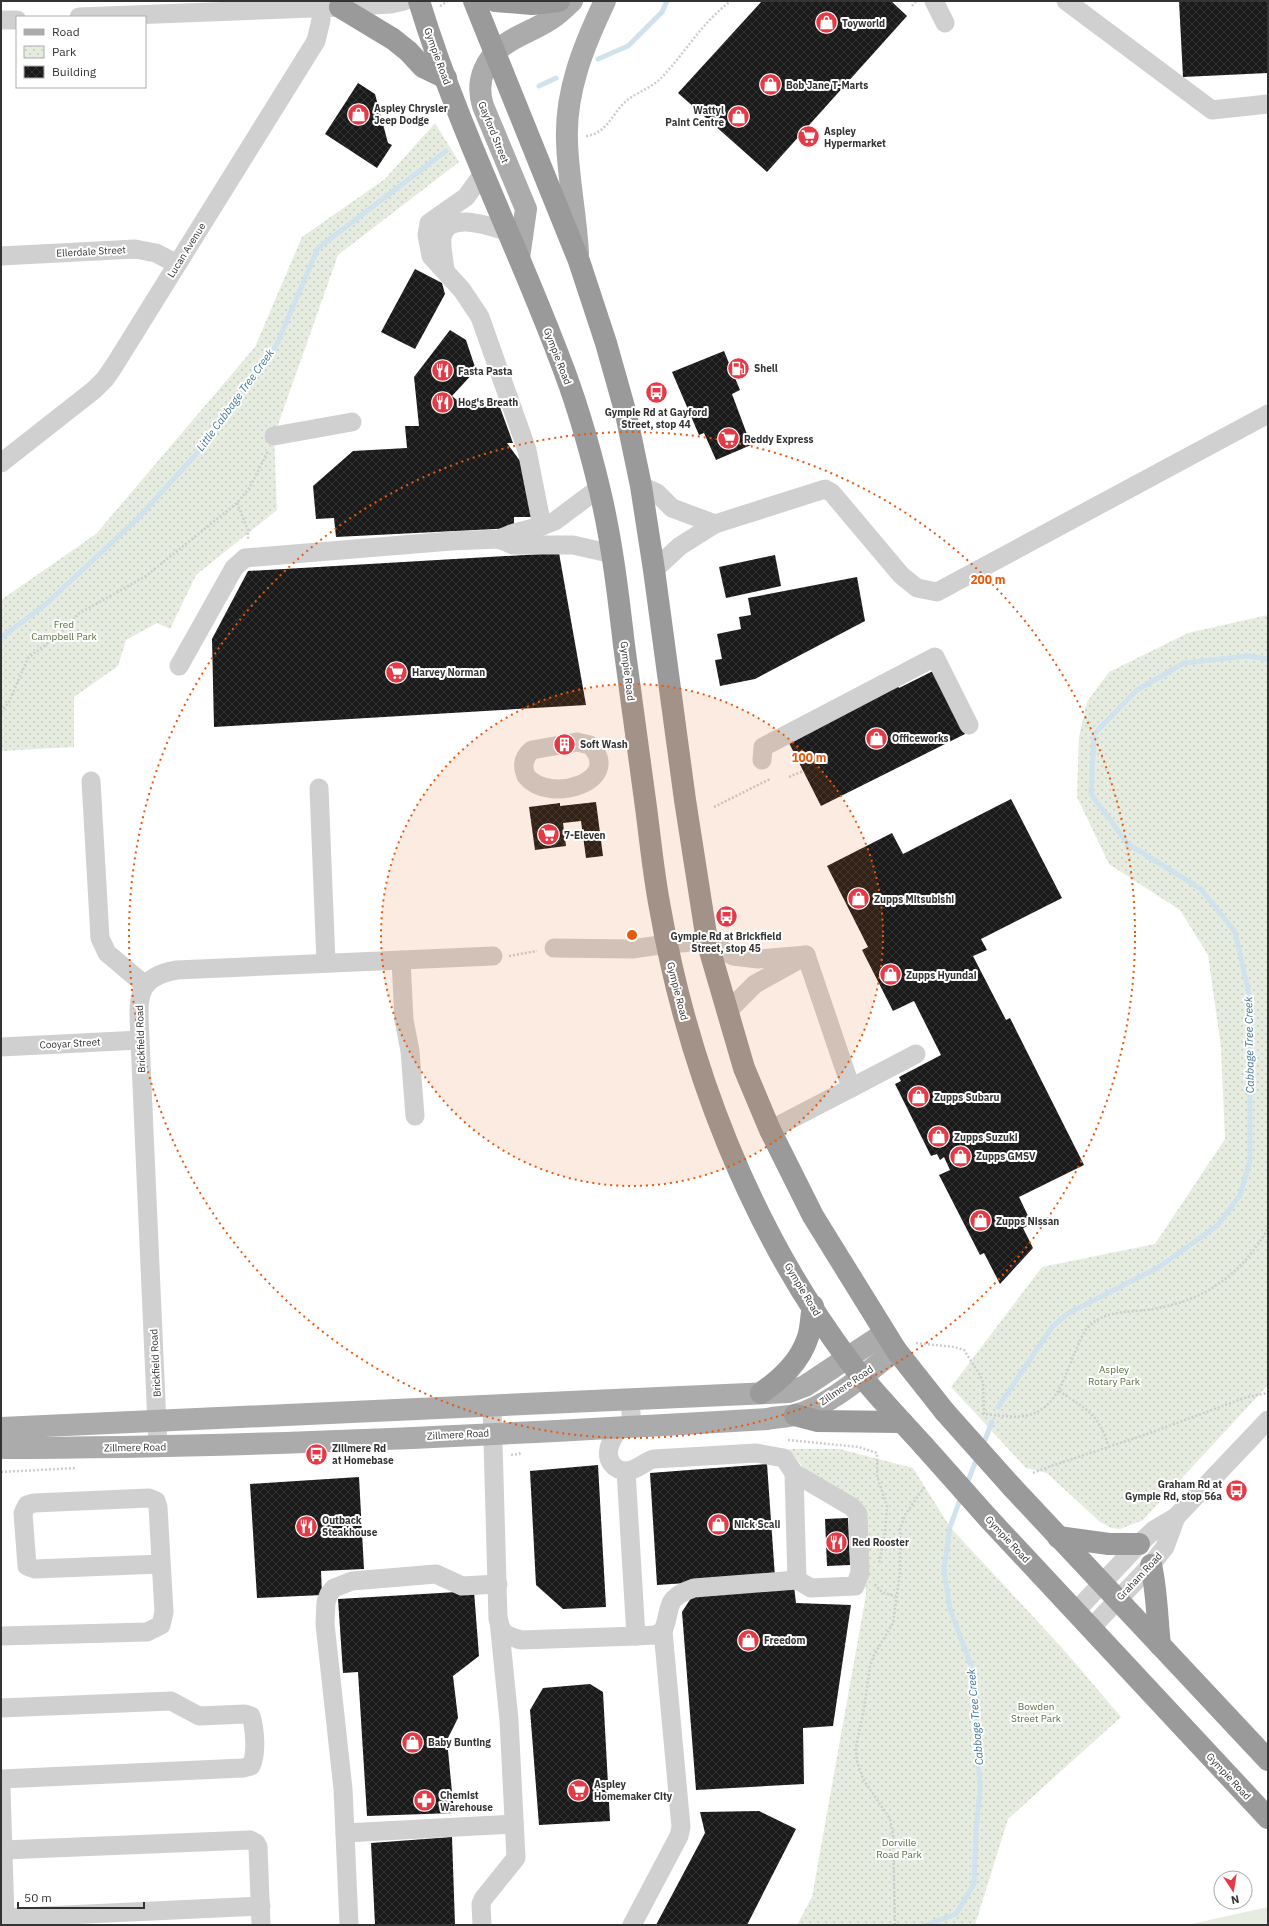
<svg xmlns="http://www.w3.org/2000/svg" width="1269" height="1926" font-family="'IBM Plex Sans',sans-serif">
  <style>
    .grass { fill: #e6ecdf }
    .park { fill: url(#park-dots) }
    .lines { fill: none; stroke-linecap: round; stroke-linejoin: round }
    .stream { stroke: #cfe2ee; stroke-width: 5 }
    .building { fill: url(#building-cross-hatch) }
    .path { stroke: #cdcdcd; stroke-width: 2.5; stroke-dasharray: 2 2; stroke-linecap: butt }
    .minor { stroke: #d0d0d0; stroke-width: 19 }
    .major { stroke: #ababab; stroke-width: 22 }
    .highway { stroke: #9a9a9a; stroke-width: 22 }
    .highway-bridge { stroke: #9a9a9a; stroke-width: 22 }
    .ring { fill: none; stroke: #e8590c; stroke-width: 2; stroke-dasharray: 2 4 }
    .labels { text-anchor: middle; stroke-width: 4; stroke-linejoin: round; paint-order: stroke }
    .poi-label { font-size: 10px; font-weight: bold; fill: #333; stroke: #fff; text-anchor: start }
    .street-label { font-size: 10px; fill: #333; stroke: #fff }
    .park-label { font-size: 10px; fill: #56703f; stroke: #fff }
    .water-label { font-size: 11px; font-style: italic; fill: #3f7597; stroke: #fff }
    .centre { fill: #e8590c; stroke: #fff; stroke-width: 2 }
    .ring-label { font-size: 12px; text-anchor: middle; font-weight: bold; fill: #e8590c; stroke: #fff; stroke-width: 4; stroke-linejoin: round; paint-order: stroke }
  </style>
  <defs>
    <pattern id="park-dots" width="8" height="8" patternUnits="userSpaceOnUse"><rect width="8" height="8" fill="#e6ecdf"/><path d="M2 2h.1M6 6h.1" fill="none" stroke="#c6cbc0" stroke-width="1.8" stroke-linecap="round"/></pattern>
    <pattern id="building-cross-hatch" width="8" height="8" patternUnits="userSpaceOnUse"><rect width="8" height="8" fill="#1a1a1a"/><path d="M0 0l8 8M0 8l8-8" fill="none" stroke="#333"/></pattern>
  </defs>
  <rect width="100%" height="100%" fill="#fff"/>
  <polygon class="grass" points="1268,1907 1268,1925 1187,1925"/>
  <g class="park">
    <polygon points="435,123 459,162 338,255 274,436 277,510 196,575 170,629 157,623 126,640 118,666 74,697 74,747 1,751 1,600 96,534 255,347 302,237 385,179"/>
    <polygon points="1268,615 1268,1385 1143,1520 1120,1529 1112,1528 1100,1522 1047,1473 1026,1468 951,1387 1042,1267 1155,1244 1225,1139 1221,1047 1208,955 1180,910 1109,864 1077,797 1079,737 1087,702 1109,672 1188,633"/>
    <polygon points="788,1449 839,1449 913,1468 950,1527 1063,1649 1121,1717 1008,1819 975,1925 797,1925 812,1897 866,1595 862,1510 810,1475"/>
  </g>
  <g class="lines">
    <g class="stream">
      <polyline points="598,59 628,46 662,12 667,1"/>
      <polyline points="539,86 556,78"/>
      <polyline points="1,638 46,604 137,519 210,439 277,344 318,248 446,151"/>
      <polyline points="998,1407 1052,1327 1067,1314 1159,1267 1218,1225 1240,1195 1250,1161 1250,998 1235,932 1201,889 1128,844 1091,794 1094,734 1137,690 1184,663 1248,656 1268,659"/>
      <polyline points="983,1445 992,1422"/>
      <polyline points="966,1486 977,1458"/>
      <polyline points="925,1925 956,1914 974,1884 976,1832 980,1789 972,1668 950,1609 944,1570 950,1527 961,1497"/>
    </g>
  </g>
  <g class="building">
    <polygon points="762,1 891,1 907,16 767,172 678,93"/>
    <polygon points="1179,1 1268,1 1268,73 1183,77"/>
    <polygon points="358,83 375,94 388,143 392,145 377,168 325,134"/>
    <polygon points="415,269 442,283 445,294 415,349 381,332"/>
    <polygon points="450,330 466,340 476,370 452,396 462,404 498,402 513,443 507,443 520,461 532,517 514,517 514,528 336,537 334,518 316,519 313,486 353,451 407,448 405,426 419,426 414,377"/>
    <polygon points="724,351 740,390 732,394 751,445 716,460 704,433 699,435 672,372"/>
    <polygon points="559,553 586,705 214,727 212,639 248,571"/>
    <polygon points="775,555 781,586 726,598 719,567"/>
    <polygon points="857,577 865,621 755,679 720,686 715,660 722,659 717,634 741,629 739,617 751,615 748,598"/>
    <polygon points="933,671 965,734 821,806 788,741 897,685 899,688"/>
    <polygon points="1011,799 1062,898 981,939 987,950 973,956 1006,1020 1010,1018 1084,1165 1019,1197 1032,1224 1023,1228 1033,1248 1000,1284 984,1253 980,1255 939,1175 950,1170 944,1157 940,1160 937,1154 931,1156 895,1084 901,1081 899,1077 941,1055 914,1001 893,1011 862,950 868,947 827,866 892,833 903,854"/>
    <polygon points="596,802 603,856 586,858 581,821 563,823 566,846 535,850 529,807 560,803 560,806"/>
    <polygon points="767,1464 775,1577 657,1585 650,1473"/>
    <polygon points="598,1465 606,1607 563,1609 536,1585 530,1471"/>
    <polygon points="359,1477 364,1569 321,1571 322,1595 257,1598 250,1484"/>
    <polygon points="848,1518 850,1565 827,1566 825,1519"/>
    <polygon points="794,1586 796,1603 851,1605 833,1726 803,1728 804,1784 696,1790 682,1612 693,1595"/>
    <polygon points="474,1591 479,1656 453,1676 458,1718 447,1740 454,1813 367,1816 358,1672 343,1673 338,1599"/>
    <polygon points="590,1684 603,1692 610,1821 539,1825 530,1710 543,1688"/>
    <polygon points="759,1811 796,1829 747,1925 656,1925 705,1833 700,1812"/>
    <polygon points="452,1837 455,1925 375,1925 371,1843"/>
  </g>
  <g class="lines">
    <g class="path">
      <polyline points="440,6 448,1"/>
      <polyline points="912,6 916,1"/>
      <path d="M586,136C605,134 611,117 622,105C633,93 651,89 662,77C686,52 702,22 731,1"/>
      <polyline points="237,503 248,530 248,540"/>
      <polyline points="1,712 9,702 28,658 67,628 78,614 146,576 237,503 250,487 268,451"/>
      <polyline points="789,777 803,771"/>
      <polyline points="714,807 770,779"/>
      <polyline points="509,956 537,951"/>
      <path d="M916,1343L954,1347L964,1350L980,1375L983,1383L984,1414C999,1415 1015,1419 1029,1415C1056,1408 1065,1377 1074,1354C1078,1347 1082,1333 1088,1327C1107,1309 1129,1313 1153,1309C1206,1300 1240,1275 1268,1229"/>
      <path d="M1059,1391C1087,1410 1098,1413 1109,1447"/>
      <polyline points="788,1440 859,1447 877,1453 877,1476 887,1506 885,1532 879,1564"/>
      <polyline points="511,1455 519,1454 521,1452"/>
      <polyline points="1,1472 76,1468"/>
      <polyline points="1033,1473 1048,1467 1147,1434 1247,1397 1268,1393"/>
      <path d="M875,1584C880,1593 887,1594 896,1596"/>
      <polyline points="895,1925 893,1835 890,1819 863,1779 857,1761 856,1747 864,1709 870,1666 874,1655 893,1623 900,1572 900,1529 905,1515 925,1486"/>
    </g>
    <g class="minor">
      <polyline points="934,1 945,23"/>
      <polyline points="1066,1 1212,110 1268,104"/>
      <polyline points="79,17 340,7 391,4 404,1"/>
      <polyline points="1,20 17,20"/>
      <polyline points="484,172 466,197 429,223 427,235 431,256 462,290 480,317 527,450 542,526"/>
      <polyline points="1,256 135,249 156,253 177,264"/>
      <path d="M445,270C444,260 441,248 442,238C447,209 492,227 509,232"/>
      <polyline points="274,436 352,422"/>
      <polyline points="1,463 94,390 105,379 114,366 316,41 321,20 321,1"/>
      <polyline points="641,486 657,493 672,508 715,524"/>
      <polyline points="499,539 513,545 573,545 613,554"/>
      <polyline points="654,570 680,546 715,524 825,489 832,493 901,575 917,588 937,592 1268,414"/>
      <polyline points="179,666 234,568 245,558 451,541 499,539 514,533 542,526 555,521 599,488"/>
      <path d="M577,742L590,745C625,781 549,805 526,776C522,766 523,757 532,750Z"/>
      <polyline points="762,760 763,747 935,657 969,725"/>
      <polyline points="91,781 100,938 107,953 145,985"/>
      <polyline points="319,788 326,963"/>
      <polyline points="554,948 632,949 667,944 707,941 733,956 758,959 806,955"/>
      <polyline points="401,960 404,1020 410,1051 415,1116"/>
      <polyline points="727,1012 755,984 802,958"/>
      <polyline points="1,1047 140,1040"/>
      <polyline points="851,1088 916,1054"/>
      <polyline points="770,1130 851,1088 806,955"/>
      <polyline points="630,1400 632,1426"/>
      <path d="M492,1406L498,1619C502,1635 506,1635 521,1640L636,1636L626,1471"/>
      <path d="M619,1427C613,1438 603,1452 612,1464C615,1468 621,1471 626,1471C636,1471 645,1461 654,1459L756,1453L784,1458L794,1473L797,1580L694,1588C662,1599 673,1607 663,1631L655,1635L636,1636"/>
      <path d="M158,1447L140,1040C139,1004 132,977 177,970L493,956"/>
      <polyline points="794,1473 852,1507 858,1514 860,1573 855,1586 811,1588 797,1580"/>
      <polyline points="1076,1611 1139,1544 1154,1530 1176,1517 1268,1420"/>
      <polyline points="1091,1628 1151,1565 1165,1547 1176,1517"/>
      <polyline points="1,1636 147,1632 161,1625 164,1612 158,1507 156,1501 149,1498 34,1503 27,1505 23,1513 27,1566 35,1569 161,1564"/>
      <path d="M1,1708L171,1701L199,1716L245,1714L251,1716C255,1729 257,1754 251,1766L243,1768L1,1779"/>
      <polyline points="1,1788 5,1918"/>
      <polyline points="345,1833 343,1789 325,1624 326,1602 329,1594 334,1588 352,1581 436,1574 462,1586 498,1584"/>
      <polyline points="3,1850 250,1840 256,1843 258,1847 261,1925"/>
      <polyline points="1,1918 261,1906"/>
      <polyline points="349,1925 345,1833 514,1824"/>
      <polyline points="482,1925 481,1904 483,1899 516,1858 509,1720 499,1621"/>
      <polyline points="632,1925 679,1836 681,1827 663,1631"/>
    </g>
    <g class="major">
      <path d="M578,253C576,215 568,178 567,141C565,91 584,45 605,1"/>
      <path d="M519,258L526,209L483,106C479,93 479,82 484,70C497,39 526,36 551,19C559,14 566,7 572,1"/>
      <polyline points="1,1428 789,1392 805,1386 885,1333"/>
      <path d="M1,1448C256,1448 512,1434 767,1419C776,1417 786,1417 795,1415C830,1406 867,1372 896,1350"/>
    </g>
    <g class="highway">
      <path d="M419,1C456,123 514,238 559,357C576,400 589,445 600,491C612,542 618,593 624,645C631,697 638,748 645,800C650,836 653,872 660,908C688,1068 750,1227 847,1358C870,1389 898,1417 924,1446"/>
      <polyline points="474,1 579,261 606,343 626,414 641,486 654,570 685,800 707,941 744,1068 770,1130 813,1216 896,1350 945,1412"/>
      <polyline points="495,1 532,4 559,1"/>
      <polyline points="340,7 393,39 408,51 423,67 446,78"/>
      <path d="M761,1393C781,1379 800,1362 808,1337C811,1328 811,1316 813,1306"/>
      <polyline points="795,1415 818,1421 902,1422"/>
      <polyline points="1012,1487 1268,1760"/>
      <polyline points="989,1519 1268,1818"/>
      <polyline points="1058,1537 1109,1544 1139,1544"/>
      <path d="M1151,1565C1157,1591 1157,1619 1160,1645"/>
    </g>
    <g class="highway-bridge">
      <polyline points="945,1412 1012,1487"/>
      <polyline points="924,1446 989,1519"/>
    </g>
  </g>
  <circle cx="632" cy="935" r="251" fill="#e8590c" fill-opacity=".12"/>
  <g class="ring">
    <circle cx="632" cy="935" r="251"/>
    <circle cx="632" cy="935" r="503"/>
  </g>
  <defs>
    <symbol id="shop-disc" viewBox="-11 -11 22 22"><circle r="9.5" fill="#e63946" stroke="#fff"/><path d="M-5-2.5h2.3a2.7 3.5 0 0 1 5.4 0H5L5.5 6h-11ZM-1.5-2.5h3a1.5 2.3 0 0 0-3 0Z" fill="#fff"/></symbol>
    <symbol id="supermarket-disc" viewBox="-11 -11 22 22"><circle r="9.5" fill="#e63946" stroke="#fff"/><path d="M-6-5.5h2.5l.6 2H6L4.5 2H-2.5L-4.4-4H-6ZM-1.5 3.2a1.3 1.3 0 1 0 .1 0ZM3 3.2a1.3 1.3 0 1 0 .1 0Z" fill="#fff"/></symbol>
    <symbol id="fuel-disc" viewBox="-11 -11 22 22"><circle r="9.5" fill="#e63946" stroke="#fff"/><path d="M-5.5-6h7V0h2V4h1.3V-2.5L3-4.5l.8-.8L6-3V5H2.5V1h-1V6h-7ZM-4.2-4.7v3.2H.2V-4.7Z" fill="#fff"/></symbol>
    <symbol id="restaurant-disc" viewBox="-11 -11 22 22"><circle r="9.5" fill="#e63946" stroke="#fff"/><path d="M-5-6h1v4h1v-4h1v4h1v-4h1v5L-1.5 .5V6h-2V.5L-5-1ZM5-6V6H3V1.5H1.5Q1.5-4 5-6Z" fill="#fff"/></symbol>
    <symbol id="bus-disc" viewBox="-11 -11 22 22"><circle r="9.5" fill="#e63946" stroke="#fff"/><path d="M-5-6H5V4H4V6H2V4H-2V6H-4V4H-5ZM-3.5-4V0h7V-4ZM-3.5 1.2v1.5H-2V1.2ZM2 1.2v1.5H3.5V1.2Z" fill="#fff"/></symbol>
    <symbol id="building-disc" viewBox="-11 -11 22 22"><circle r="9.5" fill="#e63946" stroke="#fff"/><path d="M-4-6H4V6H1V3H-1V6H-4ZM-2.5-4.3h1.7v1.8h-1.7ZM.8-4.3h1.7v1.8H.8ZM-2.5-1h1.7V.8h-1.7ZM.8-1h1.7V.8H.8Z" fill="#fff"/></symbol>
    <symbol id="pharmacy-disc" viewBox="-11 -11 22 22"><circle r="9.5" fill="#e63946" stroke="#fff"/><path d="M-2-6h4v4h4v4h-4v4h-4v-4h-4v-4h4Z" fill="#fff"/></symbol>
  </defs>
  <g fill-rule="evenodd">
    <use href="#shop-disc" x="814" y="10" width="25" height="25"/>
    <use href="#shop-disc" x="758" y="72" width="25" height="25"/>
    <use href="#shop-disc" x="346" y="102" width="25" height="25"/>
    <use href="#shop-disc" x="726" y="104" width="25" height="25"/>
    <use href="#supermarket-disc" x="796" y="124" width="25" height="25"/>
    <use href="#fuel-disc" x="726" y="356" width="25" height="25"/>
    <use href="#restaurant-disc" x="430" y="358" width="25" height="25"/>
    <use href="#bus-disc" x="644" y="380" width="25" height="25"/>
    <use href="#restaurant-disc" x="430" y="390" width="25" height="25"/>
    <use href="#supermarket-disc" x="716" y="426" width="25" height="25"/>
    <use href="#supermarket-disc" x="384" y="660" width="25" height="25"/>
    <use href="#shop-disc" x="864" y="726" width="25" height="25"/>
    <use href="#building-disc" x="552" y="732" width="25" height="25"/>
    <use href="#supermarket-disc" x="536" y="822" width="25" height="25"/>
    <use href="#shop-disc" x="846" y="886" width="25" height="25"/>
    <use href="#bus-disc" x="714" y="904" width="25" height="25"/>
    <use href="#shop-disc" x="878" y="962" width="25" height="25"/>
    <use href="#shop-disc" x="906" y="1084" width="25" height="25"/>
    <use href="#shop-disc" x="926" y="1124" width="25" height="25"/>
    <use href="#shop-disc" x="948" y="1144" width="25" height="25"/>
    <use href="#shop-disc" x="968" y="1208" width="25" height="25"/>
    <use href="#bus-disc" x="304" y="1442" width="25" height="25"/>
    <use href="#bus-disc" x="1224" y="1478" width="25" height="25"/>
    <use href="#shop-disc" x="706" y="1512" width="25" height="25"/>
    <use href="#restaurant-disc" x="294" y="1514" width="25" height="25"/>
    <use href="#restaurant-disc" x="824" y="1530" width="25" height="25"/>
    <use href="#shop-disc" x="736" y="1628" width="25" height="25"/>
    <use href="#shop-disc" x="400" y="1730" width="25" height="25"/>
    <use href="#supermarket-disc" x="566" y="1778" width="25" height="25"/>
    <use href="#pharmacy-disc" x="412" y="1788" width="25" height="25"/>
  </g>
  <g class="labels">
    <g class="poi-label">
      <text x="842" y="27">Toyworld</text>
      <text x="786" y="89">Bob Jane T-Marts</text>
      <text x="374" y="112">Aspley Chrysler<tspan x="374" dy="12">Jeep Dodge</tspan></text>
      <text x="724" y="114" text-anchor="end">Wattyl<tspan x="724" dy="12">Paint Centre</tspan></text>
      <text x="824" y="135">Aspley<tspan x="824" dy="12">Hypermarket</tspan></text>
      <text x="754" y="372">Shell</text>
      <text x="458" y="375">Fasta Pasta</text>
      <text x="458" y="406">Hog's Breath</text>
      <text x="656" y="416" text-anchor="middle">Gympie Rd at Gayford<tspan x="656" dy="12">Street, stop 44</tspan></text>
      <text x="744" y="443">Reddy Express</text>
      <text x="412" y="676">Harvey Norman</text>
      <text x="892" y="742">Officeworks</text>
      <text x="580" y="748">Soft Wash</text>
      <text x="564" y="839">7-Eleven</text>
      <text x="874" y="903">Zupps Mitsubishi</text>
      <text x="726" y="940" text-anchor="middle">Gympie Rd at Brickfield<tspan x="726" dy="12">Street, stop 45</tspan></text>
      <text x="906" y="979">Zupps Hyundai</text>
      <text x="934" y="1101">Zupps Subaru</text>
      <text x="954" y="1141">Zupps Suzuki</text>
      <text x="976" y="1160">Zupps GMSV</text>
      <text x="996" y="1225">Zupps Nissan</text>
      <text x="332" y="1452">Zillmere Rd<tspan x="332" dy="12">at Homebase</tspan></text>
      <text x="1222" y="1488" text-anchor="end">Graham Rd at<tspan x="1222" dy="12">Gympie Rd, stop 56a</tspan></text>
      <text x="322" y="1524">Outback<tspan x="322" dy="12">Steakhouse</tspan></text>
      <text x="734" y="1528">Nick Scali</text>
      <text x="852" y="1546">Red Rooster</text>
      <text x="764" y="1644">Freedom</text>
      <text x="428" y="1746">Baby Bunting</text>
      <text x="594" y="1788">Aspley<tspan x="594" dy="12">Homemaker City</tspan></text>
      <text x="440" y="1799">Chemist<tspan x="440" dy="12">Warehouse</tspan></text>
    </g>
    <g class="street-label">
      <text transform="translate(438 56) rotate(70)" y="4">Gympie Road</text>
      <text transform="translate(494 132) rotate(68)" y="4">Gayford Street</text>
      <text transform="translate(186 250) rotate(-58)" y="4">Lucan Avenue</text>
      <text transform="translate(91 251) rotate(-3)" y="4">Ellerdale Street</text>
      <text transform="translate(558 356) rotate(69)" y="4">Gympie Road</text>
      <text transform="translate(628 671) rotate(83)" y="4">Gympie Road</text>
      <text transform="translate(678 991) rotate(76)" y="4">Gympie Road</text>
      <text transform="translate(140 1039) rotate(-92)" y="4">Brickfield Road</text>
      <text transform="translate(70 1043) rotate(-3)" y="4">Cooyar Street</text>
      <text transform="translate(803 1289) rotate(59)" y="4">Gympie Road</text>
      <text transform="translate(155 1363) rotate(-93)" y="4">Brickfield Road</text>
      <text transform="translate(846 1385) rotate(-34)" y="4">Zillmere Road</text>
      <text transform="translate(458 1434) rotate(-3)" y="4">Zillmere Road</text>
      <text transform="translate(135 1447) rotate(-1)" y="4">Zillmere Road</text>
      <text transform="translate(1008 1539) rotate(47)" y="4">Gympie Road</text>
      <text transform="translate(1139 1576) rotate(-47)" y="4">Graham Road</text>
      <text transform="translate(1229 1776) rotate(47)" y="4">Gympie Road</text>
    </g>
    <g class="park-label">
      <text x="64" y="628">Fred<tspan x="64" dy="12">Campbell Park</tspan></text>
      <text x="1114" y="1373">Aspley<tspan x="1114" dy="12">Rotary Park</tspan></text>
      <text x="1036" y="1710">Bowden<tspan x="1036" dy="12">Street Park</tspan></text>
      <text x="899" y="1846">Dorville<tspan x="899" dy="12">Road Park</tspan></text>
    </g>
    <g class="water-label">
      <text transform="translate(235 400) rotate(-54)" y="4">Little Cabbage Tree Creek</text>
      <text transform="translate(1249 1045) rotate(-91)" y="4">Cabbage Tree Creek</text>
      <text transform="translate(975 1717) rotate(-95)" y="4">Cabbage Tree Creek</text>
    </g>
  </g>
  <circle cx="632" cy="935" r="6" class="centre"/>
  <g class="ring-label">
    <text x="988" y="584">200 m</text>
    <text x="809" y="762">100 m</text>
  </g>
  <rect width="1269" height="1926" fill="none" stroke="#333333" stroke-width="4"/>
  <rect x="16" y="16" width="130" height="72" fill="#ffffff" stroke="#adadad"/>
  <rect x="24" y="29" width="20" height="6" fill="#ababab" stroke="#adadad"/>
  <text x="52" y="36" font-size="12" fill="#333333">Road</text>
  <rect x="24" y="46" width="20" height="12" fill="url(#park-dots)" stroke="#adadad"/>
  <text x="52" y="56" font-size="12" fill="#333333">Park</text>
  <rect x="24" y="66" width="20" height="12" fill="url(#building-cross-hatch)" stroke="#adadad"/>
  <text x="52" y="76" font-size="12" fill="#333333">Building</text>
  <g transform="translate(1233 1890) rotate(168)"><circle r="19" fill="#ffffff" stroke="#adadad"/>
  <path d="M0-3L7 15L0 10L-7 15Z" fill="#e63946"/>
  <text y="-6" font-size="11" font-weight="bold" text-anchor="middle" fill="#333333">N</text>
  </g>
  <path d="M18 1902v6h126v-6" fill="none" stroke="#333333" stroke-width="2"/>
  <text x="24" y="1902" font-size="12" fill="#333333" stroke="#ffffff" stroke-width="3" paint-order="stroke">50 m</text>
</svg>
